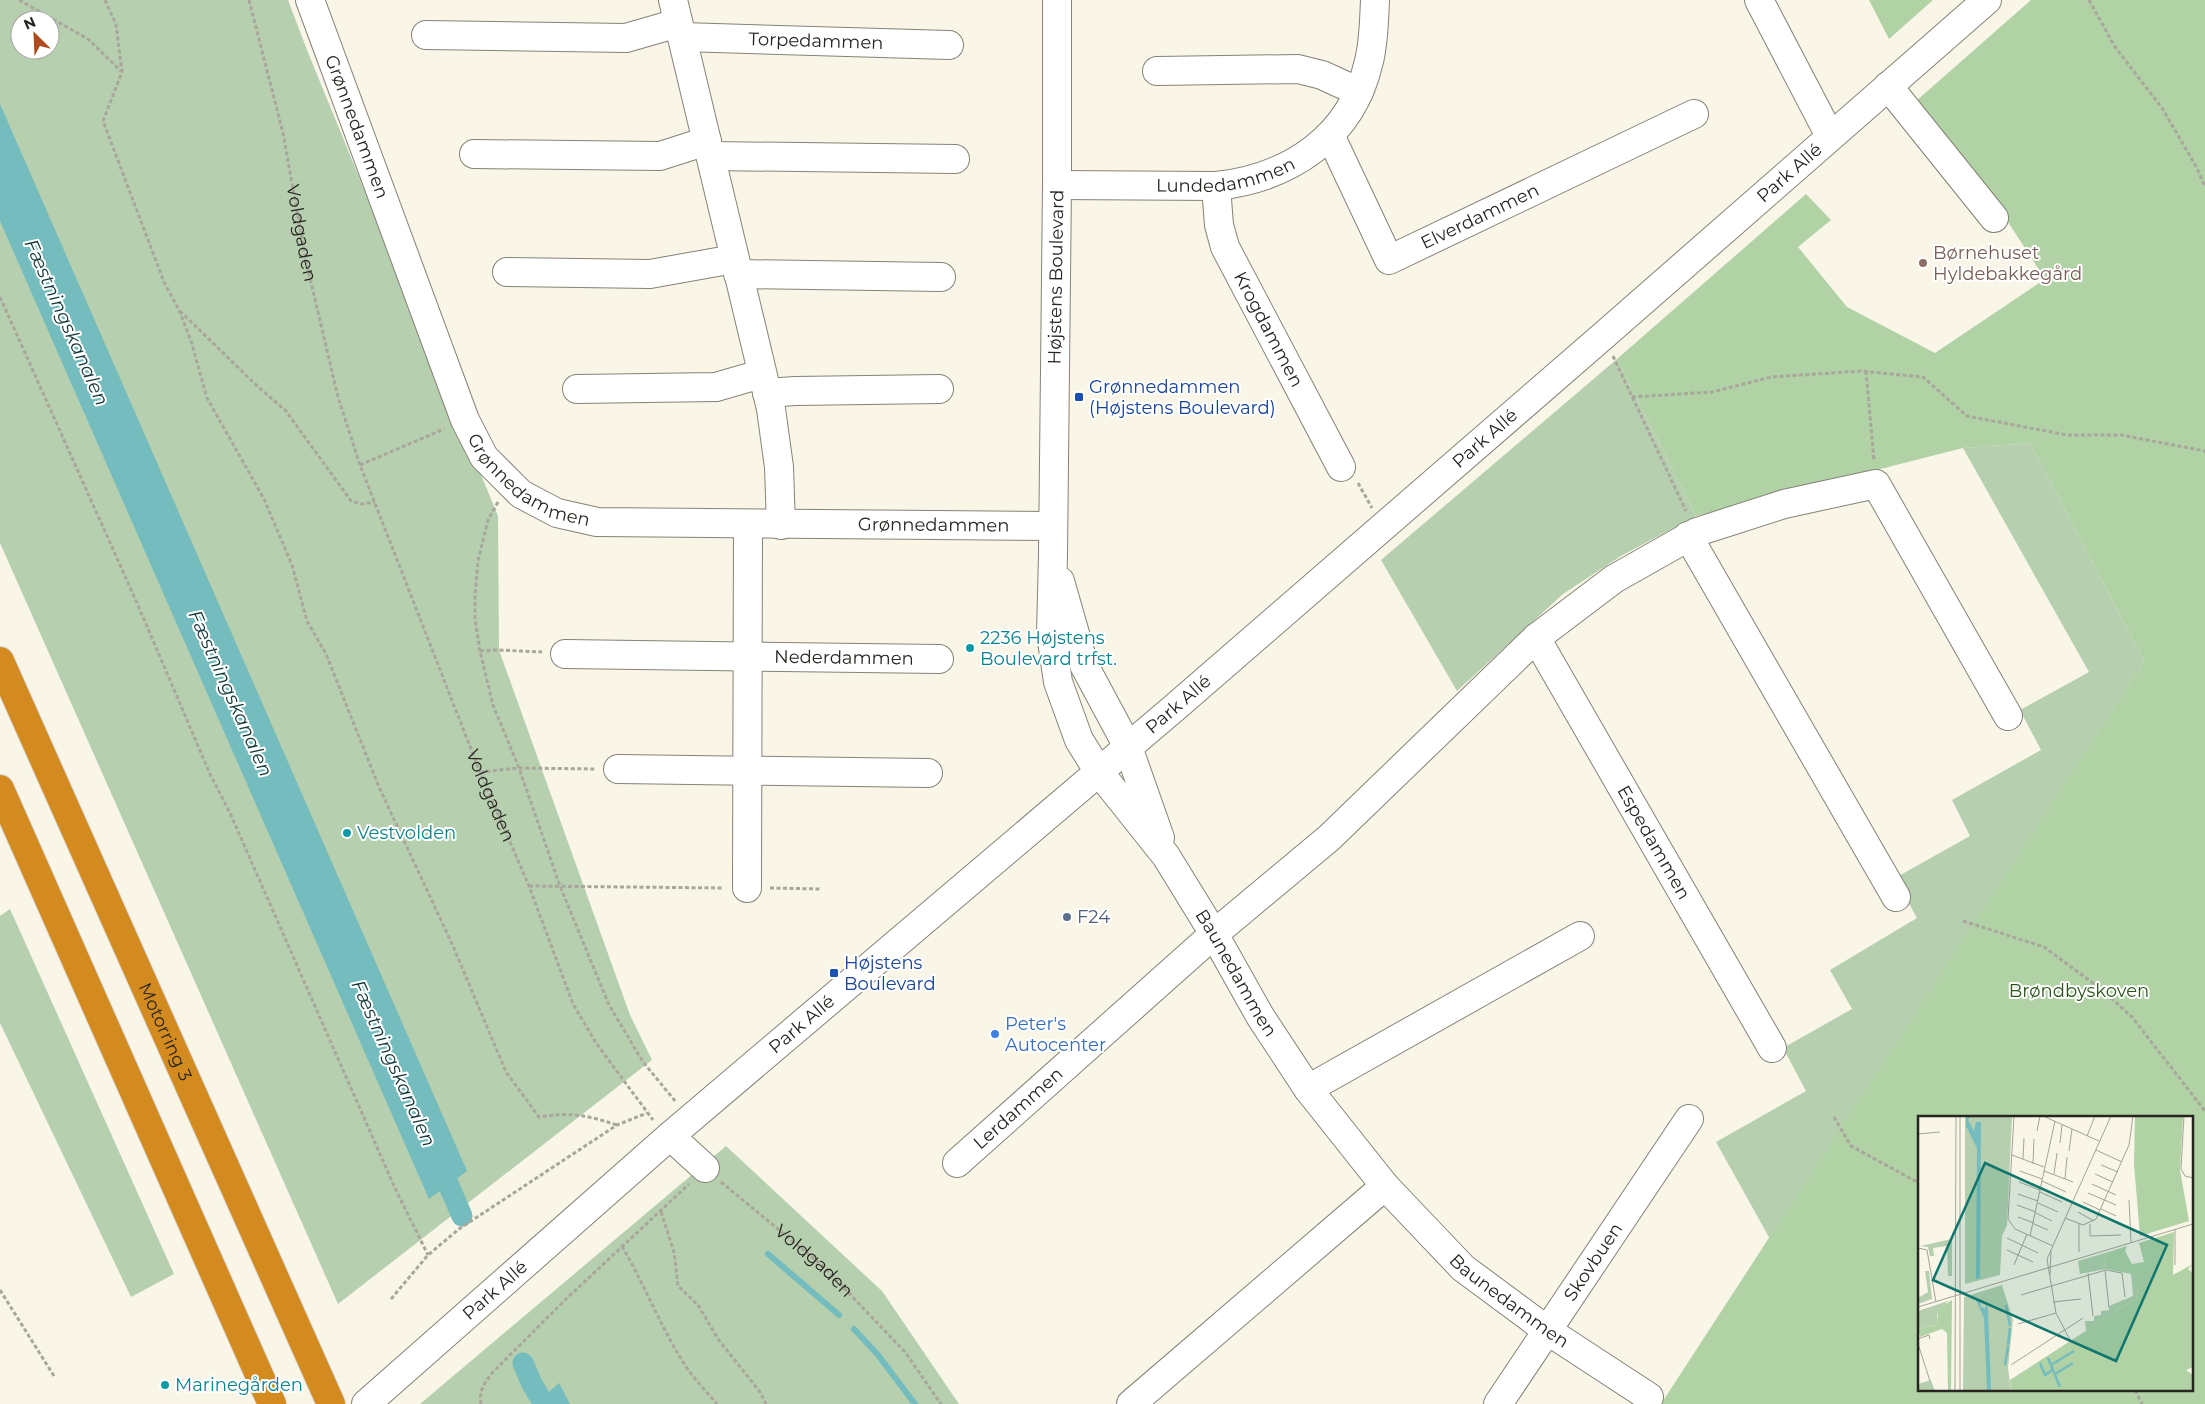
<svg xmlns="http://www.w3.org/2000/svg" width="2205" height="1404" font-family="Montserrat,sans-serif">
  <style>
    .green { fill: #b6cfae; fill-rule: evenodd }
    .forest { fill: #b0d2a5; fill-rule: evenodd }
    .water { fill: #74bcbe }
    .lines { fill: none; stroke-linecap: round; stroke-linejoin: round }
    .stream { stroke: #74bcbe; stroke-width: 6 }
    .canal { stroke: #74bcbe; stroke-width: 21 }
    .minor-casing { stroke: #858276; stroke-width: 30 }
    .highway-casing { stroke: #d8d8d7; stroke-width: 30 }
    .path { stroke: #a9a69c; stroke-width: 3; stroke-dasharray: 4 2.5; stroke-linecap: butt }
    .minor { stroke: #fff; stroke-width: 28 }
    .highway { stroke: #d38a1e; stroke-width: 28 }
    .education-dot { fill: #8d6e63; stroke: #fff; stroke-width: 2 }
    .transit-dot { fill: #1a4fb4; stroke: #fff; stroke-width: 2 }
    .culture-dot { fill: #0f9aa8; stroke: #fff; stroke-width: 2 }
    .service-dot { fill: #5c6f8a; stroke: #fff; stroke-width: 2 }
    .shop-dot { fill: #3f7fe0; stroke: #fff; stroke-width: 2 }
    .labels { text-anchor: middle; stroke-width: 4; stroke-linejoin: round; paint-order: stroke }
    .street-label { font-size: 18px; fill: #262520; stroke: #fff }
    .education-label { font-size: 18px; fill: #785e54; stroke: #fff; text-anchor: start }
    .transit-label { font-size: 18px; fill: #164399; stroke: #fff; text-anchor: start }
    .culture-label { font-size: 18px; fill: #0d838f; stroke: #fff; text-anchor: start }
    .service-label { font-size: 18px; fill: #4e5e75; stroke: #fff; text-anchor: start }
    .park-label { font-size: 18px; fill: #2c571b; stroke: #fff }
    .shop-label { font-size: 18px; fill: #366cbe; stroke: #fff; text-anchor: start }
    .water-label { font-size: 19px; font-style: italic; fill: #123637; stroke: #fff }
    .inset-river { fill: none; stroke: #74bcbe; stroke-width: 2.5 }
    .inset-road { fill: none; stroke: #a5a298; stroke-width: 1 }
    .view { fill: #0f766e; fill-opacity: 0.15; stroke: #0f766e; stroke-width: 2.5 }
    .inset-edge { fill: none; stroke: #262520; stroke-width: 2.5 }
  </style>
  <rect width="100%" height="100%" fill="#f9f6e8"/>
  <g class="green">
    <path d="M0,0H288L309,55L498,516L499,650L630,1015L652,1060L338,1304L0,543ZM20,20H50V50H20Z"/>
    <polygon points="1617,359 1696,516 1621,556 1563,594 1457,691 1381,560"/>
    <polygon points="2030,443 2144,661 1770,1239 1716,1142 1806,1091 1783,1048 1852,1009 1830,970 1917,918 1895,878 1970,836 1952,800 2041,750 2020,710 2089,672 1963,448"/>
    <polygon points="10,909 174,1274 131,1297 0,1023 0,916"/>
    <polygon points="726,1146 882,1291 959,1404 420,1404"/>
  </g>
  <g class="forest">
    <polygon points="1869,0 1933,0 1889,39"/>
    <path d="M2031,0H2205V1404H1661L2144,661L2030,443L1963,448L1696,516L1617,359L1806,194L1831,220L1798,247L1847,307L1935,353L2045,279L2006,219L1907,109ZM1919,1118H2191V1390H1919Z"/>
  </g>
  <g class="water">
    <polygon points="0,104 467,1171 429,1199 0,221"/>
    <polygon points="559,1383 570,1404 536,1404"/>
  </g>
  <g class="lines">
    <g class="stream">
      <polyline points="768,1254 839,1315"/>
      <polyline points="854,1329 878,1355 915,1404"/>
    </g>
    <g class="canal">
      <polyline points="437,1158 462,1216"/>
      <polyline points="523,1363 532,1384 544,1404"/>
    </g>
    <defs>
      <g id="minor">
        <path id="s3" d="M310,0L465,420L484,457L521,494L557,513L597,522L1053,526"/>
        <polyline points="673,0 771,409 779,467 781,525"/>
        <path id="s4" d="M1057,0V185L1053,555L1051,634L1058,682L1079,740L1099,772L1166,856L1214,934L1260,1016L1308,1089L1385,1186L1463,1268L1548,1331L1649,1397"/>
        <polyline points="1759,0 1830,136"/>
        <polyline points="426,35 626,38 678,23"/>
        <path id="s5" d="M682,37L949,45"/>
        <polyline points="1157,71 1298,69 1322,75 1359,92"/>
        <polyline points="1888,86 1994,218"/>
        <path id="s6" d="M1330,135L1389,260L1694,114"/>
        <polyline points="474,154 660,156 707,141"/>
        <polyline points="712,156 955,159"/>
        <path id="s7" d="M1057,185L1216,186C1290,178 1352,137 1369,61C1374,41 1374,20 1375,0"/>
        <path id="s8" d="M1216,186L1219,225L1225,247L1341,467"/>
        <polyline points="507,272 650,274 734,259"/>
        <polyline points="738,274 941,277"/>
        <polyline points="577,389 716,387 761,374"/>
        <polyline points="767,393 795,391 939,389"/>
        <polyline points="1688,536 1896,897"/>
        <polyline points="1060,581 1084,665 1128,747 1160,838"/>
        <path id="s9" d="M1536,638L1772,1048"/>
        <path id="s10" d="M565,654L939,659"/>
        <polyline points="618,769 928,773"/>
        <polyline points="747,888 748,524"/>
        <polyline points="1308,1089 1580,936"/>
        <polyline points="670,1136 705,1168"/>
        <path id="s11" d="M957,1163L1214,934L1329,838L1536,638L1614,579L1697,532L1784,504L1876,484L2008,716"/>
        <path id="s12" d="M366,1404L670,1136L1173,709L1603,336L1987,0"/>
        <polyline points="1131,1404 1385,1186"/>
        <path id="s13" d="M1498,1404L1689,1119"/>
      </g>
      <g id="highway">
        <path id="s14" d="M0,661L331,1404"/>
        <polyline points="0,789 272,1404"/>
      </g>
    </defs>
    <use href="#minor" class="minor-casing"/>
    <use href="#highway" class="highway-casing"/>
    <g class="path">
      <polyline points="19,0 88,39 121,71"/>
      <path d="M105,0L116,24L122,72L103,121L164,282L179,310L191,341L207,398L264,499L292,565L307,621L326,654L379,787L453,946L506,1072L539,1117C571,1112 586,1115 617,1125"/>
      <path id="s1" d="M249,0L283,133L306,261L338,397L360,465L480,772L529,886L573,1004L596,1043L653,1120"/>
      <polyline points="2089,0 2115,47 2162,108 2197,168 2205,187"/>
      <polyline points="0,297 137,603 210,774 230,813 394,1186 428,1255"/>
      <polyline points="180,311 254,383 286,411 351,501 361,504 375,502"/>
      <polyline points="1613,356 1686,511"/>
      <polyline points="1866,371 1874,461"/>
      <polyline points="1632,397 1712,392 1771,377 1861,371 1923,377 1967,416 2067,435 2121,435 2205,451"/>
      <polyline points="360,465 444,429"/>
      <polyline points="1358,483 1372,508"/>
      <polyline points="498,502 488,520 478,561 475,596 475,619 480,651 493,705 519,768 560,886 609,1005 643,1062 676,1102"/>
      <polyline points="480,651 499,650 542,652"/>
      <polyline points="480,772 519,768 595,769"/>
      <polyline points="529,886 724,888"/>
      <polyline points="770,888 820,889"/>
      <polyline points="1963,921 2044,947 2101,989 2132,1017 2205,1111"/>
      <polyline points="1834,1117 1851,1146 1919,1183"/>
      <path id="s2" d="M721,1182L824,1267L905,1352L941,1404"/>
      <polyline points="661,1212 674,1252 678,1286 698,1305 718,1339 760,1392 766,1404"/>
      <path d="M622,1246C644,1284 660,1325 683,1362C692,1377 706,1391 717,1404"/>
      <polyline points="0,1290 54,1376"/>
      <polyline points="391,1299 428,1255 459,1229 617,1125 647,1113"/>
      <polyline points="2135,1390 2142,1404"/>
      <path d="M481,1404C478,1392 485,1382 492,1373L565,1300L689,1184"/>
    </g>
    <use href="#minor" class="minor"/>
    <use href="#highway" class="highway"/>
  </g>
  <circle class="education-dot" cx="1923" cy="263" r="5"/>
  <g class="transit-dot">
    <rect x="1074" y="392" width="10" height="10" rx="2.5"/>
    <rect x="829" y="968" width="10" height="10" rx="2.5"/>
  </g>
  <g class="culture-dot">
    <circle cx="970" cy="648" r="5"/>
    <circle cx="347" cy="833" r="5"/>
    <circle cx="165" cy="1385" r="5"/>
  </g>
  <circle class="service-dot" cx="1067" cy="917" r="5"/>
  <circle class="shop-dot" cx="995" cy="1034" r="5"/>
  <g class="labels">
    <g class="street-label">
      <text dy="6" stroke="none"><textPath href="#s5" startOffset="134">Torpedammen</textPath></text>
      <text dy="6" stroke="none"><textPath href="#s3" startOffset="135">Grønnedammen</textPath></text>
      <text dy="6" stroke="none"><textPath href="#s7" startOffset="170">Lundedammen</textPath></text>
      <text dy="6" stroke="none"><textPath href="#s12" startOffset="1882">Park Allé</textPath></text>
      <text dy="6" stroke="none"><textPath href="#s6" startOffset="239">Elverdammen</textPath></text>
      <text dy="6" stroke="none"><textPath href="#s1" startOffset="239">Voldgaden</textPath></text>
      <text transform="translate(1056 277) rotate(-89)" y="6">Højstens Boulevard</text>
      <text dy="6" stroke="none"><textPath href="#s8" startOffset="155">Krogdammen</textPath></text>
      <text dy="6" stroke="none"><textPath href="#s12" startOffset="1478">Park Allé</textPath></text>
      <text dy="6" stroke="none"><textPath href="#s3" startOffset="540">Grønnedammen</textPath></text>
      <text dy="6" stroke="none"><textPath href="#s3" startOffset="960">Grønnedammen</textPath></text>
      <text dy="6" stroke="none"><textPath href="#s10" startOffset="279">Nederdammen</textPath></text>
      <text dy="6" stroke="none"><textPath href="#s12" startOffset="1072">Park Allé</textPath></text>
      <text dy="6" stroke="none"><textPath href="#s1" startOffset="834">Voldgaden</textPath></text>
      <text dy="6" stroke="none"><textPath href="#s9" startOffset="236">Espedammen</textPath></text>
      <text dy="6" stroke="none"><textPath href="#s4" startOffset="1026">Baunedammen</textPath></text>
      <text dy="6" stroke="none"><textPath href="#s12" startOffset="578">Park Allé</textPath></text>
      <text dy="6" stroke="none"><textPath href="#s14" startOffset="406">Motorring 3</textPath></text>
      <text dy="6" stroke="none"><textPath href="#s11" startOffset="82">Lerdammen</textPath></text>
      <text dy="6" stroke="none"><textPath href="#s2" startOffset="122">Voldgaden</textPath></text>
      <text dy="6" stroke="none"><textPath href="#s13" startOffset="171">Skovbuen</textPath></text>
      <text dy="6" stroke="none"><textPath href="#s12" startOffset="172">Park Allé</textPath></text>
      <text dy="6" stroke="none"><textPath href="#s4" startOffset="1456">Baunedammen</textPath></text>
    </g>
    <g class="education-label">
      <text x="1933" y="259">Børnehuset<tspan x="1933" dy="21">Hyldebakkegård</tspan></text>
    </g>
    <g class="transit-label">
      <text x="1089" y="393">Grønnedammen<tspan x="1089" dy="21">(Højstens Boulevard)</tspan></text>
      <text x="844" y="969">Højstens<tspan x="844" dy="21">Boulevard</tspan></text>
    </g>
    <g class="culture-label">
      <text x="980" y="644">2236 Højstens<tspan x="980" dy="21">Boulevard trfst.</tspan></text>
      <text x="357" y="839">Vestvolden</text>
      <text x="175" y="1391">Marinegården</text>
    </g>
    <g class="service-label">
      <text x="1077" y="923">F24</text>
    </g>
    <g class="park-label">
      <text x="2079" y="997">Brøndbyskoven</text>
    </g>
    <g class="shop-label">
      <text x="1005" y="1030">Peter's<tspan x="1005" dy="21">Autocenter</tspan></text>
    </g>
    <g class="water-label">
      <text transform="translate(67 322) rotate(66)" y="7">Fæstningskanalen</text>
      <text transform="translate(231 693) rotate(66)" y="7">Fæstningskanalen</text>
      <text transform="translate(394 1063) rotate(66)" y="7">Fæstningskanalen</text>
    </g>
  </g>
  <g transform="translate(1918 1116)">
    <rect width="275" height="275" fill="#f9f6e8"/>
    <path d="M47,0H94L89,109L84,120L82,159L47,168ZM34,123V160H30L29,130L15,132L16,140H12L10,131L2,130ZM187,137L188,153L162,158L160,145ZM7,155H11L14,183L0,188V182L10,176ZM213,157L219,159L220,181L168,215L167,205H176V200L183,199V195L191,194V190L215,180ZM84,169L95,204L90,252L93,275H45L46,181ZM30,185L19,198V209L0,213V195ZM13,264L17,275H0V268Z" fill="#b6cfae"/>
    <path d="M217,0H265L262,54L271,105L222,120L216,48ZM256,116L255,159L275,148L270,153L275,157V251L268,254L275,259V275H93L92,264L220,181L218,159L188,153L187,137L209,130L207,135L214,148L226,146L221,127ZM34,184L33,275H30L29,217L24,213L2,221L0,213L19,209L20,193Z" fill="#b0d2a5"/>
    <path d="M48,0H53L50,4L56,15L58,6H63L62,162L58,163L59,32L48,10ZM62,183L63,191L67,192L69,188L70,194L73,275H69L66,202L58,184Z" fill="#74bcbe"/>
    <path class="inset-river" d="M88,189L92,210M90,229L92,212M130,242L142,271M122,247L127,259L134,254M87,249L90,230M133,249L156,235M137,258L155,247"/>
    <path class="inset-road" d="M96,0L90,103L97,113L135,130M125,0L181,25M266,0L263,53L267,60L275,62M119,15L122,0M0,18L22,16M169,20L177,0M142,27L144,9M178,34L204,46M151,35L154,13M94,39L126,51M105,43L106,22M115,48L116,23M183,49L200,56M102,55L124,63M126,55L155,66M136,58L139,37M177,58L195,66M147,63L149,41M124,65L148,76M101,66L122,74M174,68L198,79M122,76L144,86M170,77L198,89M100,78L120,85M211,84L213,126M165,86L182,94M120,87L140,96M99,89L118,96M183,93L198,100M160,96L176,105M118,97L134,105M100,101L116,107M147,102L165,109L178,103L211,29L215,0M116,108L130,114M161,108V136M172,108V120L203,119M112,120L137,5M89,122L120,137M0,132L9,134L18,186M89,134L115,146M96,149L109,118M257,149V113M187,154L191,192M170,157L175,200M132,159L133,135M103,179L188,154L204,157L207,181M135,186L163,183M0,191L275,108M100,208L138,197M0,223L11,219L12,223M152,224L138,197L129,143L193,0M0,228L12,265M93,249L165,202M37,275L38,0M42,275V0"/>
    <path class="view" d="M67,47L249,129L198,245L15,164Z"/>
    <rect width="275" height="275" class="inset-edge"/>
  </g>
  <g transform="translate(35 35) rotate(336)"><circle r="24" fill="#ffffff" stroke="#a8a8a6"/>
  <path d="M0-4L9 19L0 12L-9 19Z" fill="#af4a1d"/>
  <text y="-8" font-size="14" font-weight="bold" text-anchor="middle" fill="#262520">N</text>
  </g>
</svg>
